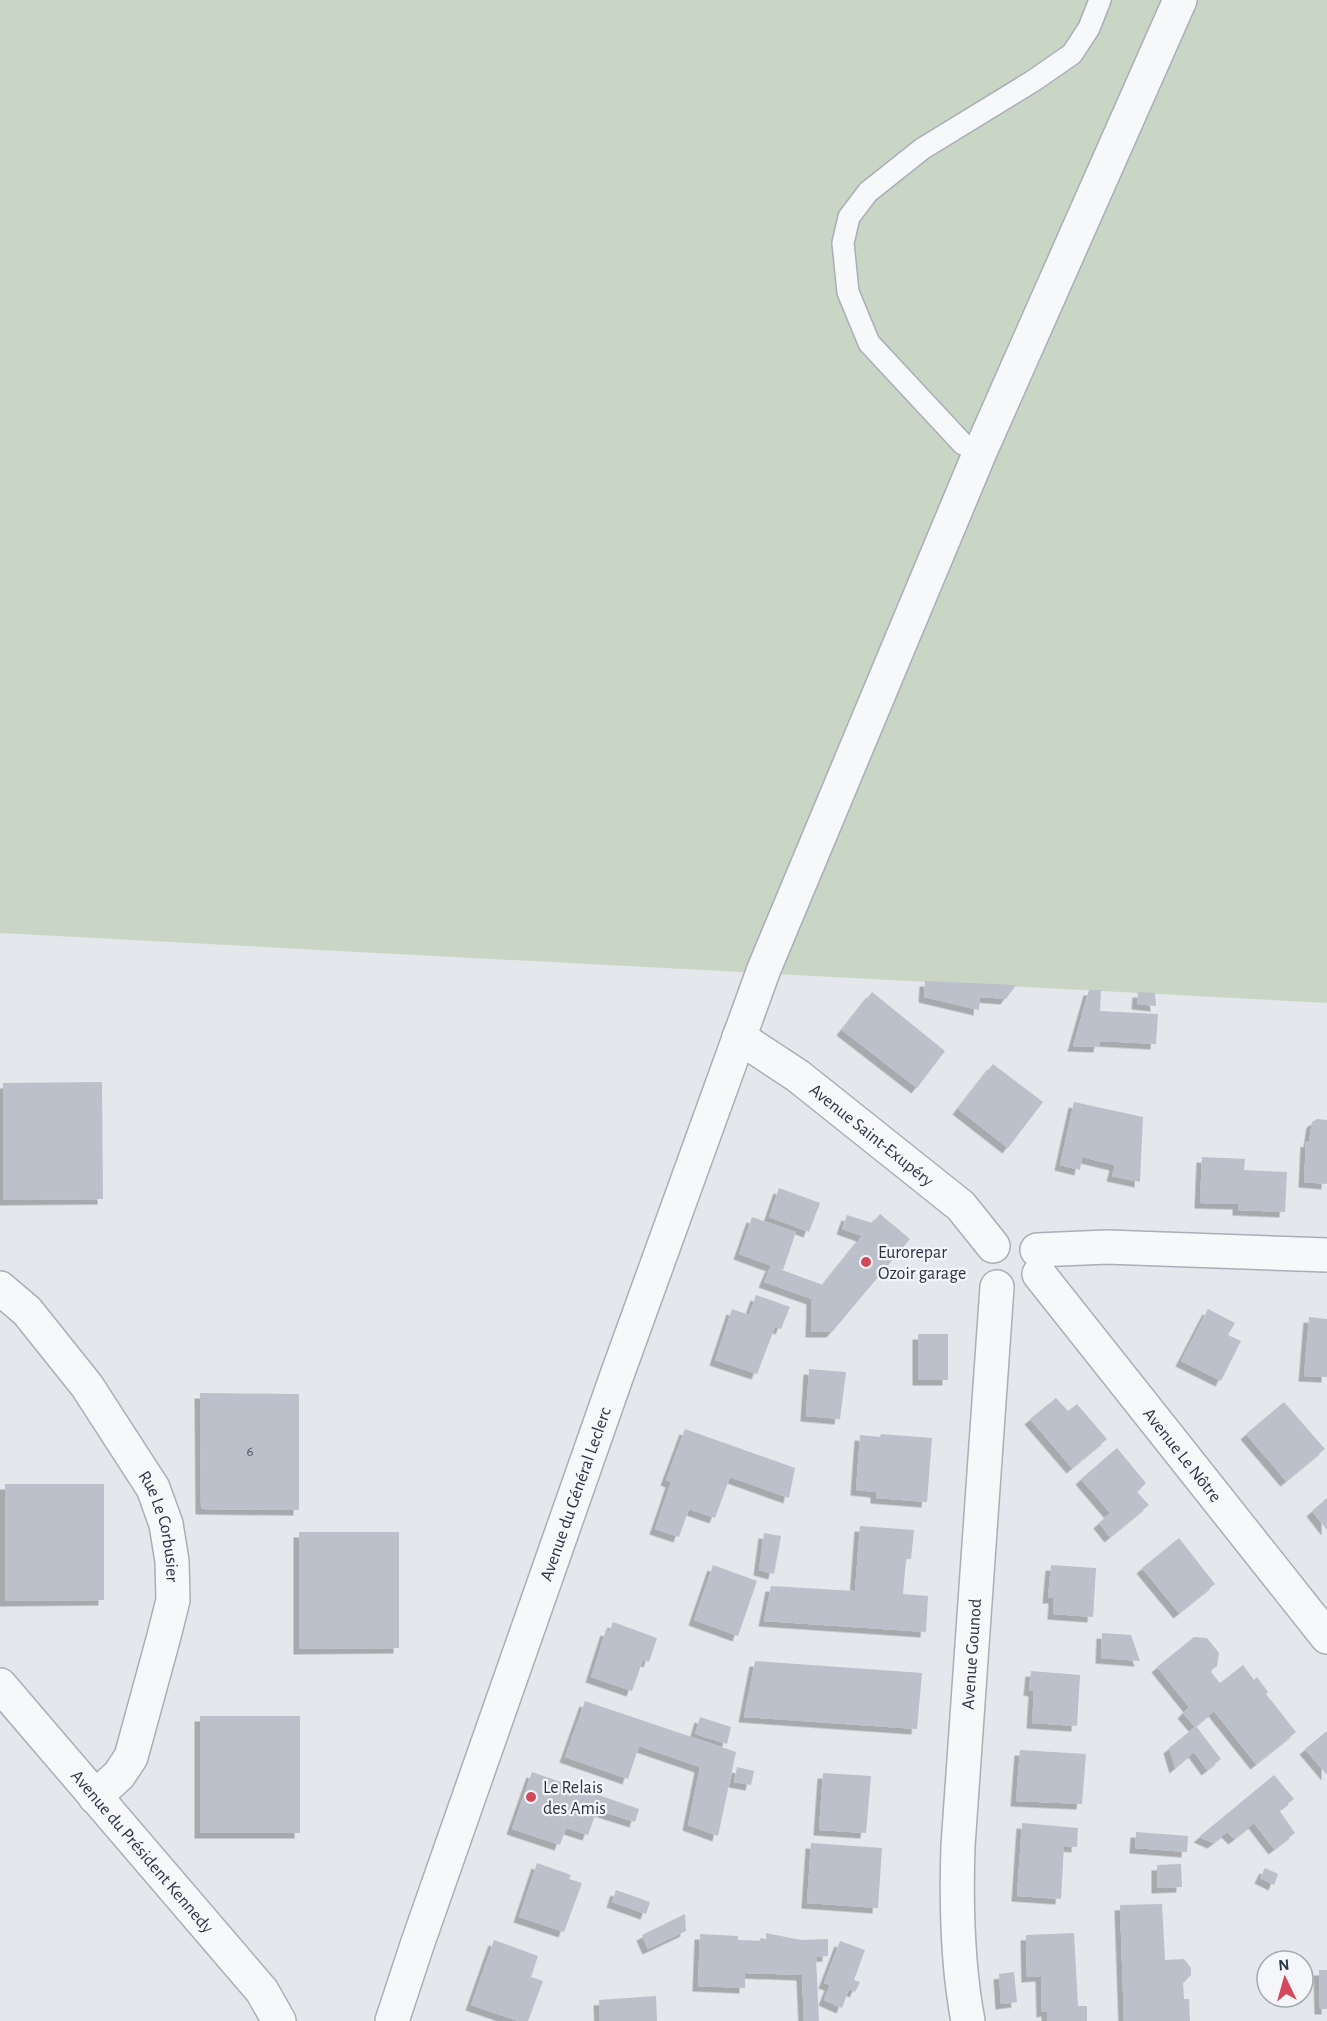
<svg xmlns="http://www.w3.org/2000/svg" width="1327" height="2021" font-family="'Alegreya Sans',sans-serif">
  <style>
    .green { fill: #c9d6c5 }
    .building { fill: #bbc0ca; filter: url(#shadow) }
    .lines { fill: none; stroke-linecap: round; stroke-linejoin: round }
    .service-casing { stroke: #a9aeb7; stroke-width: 24 }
    .minor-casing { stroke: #a9aeb7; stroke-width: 36 }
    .tertiary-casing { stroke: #a9aeb7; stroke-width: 36 }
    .service { stroke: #f7f8fa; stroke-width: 21 }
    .minor { stroke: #f7f8fa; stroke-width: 33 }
    .tertiary { stroke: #f7f8fa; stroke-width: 33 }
    .poi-dot { fill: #d1495b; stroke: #f4f6f9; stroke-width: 2 }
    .labels { text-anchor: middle; stroke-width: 4.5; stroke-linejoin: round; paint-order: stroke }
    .number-label { font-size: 15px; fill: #4f5766 }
    .street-label { font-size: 18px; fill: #2b3445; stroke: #f4f6f9 }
    .poi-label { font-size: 18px; fill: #2b3445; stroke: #f4f6f9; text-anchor: start }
  </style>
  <defs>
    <filter id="shadow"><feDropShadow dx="-5.5" dy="5.5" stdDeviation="0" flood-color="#0004"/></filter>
  </defs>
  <rect width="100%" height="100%" fill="#e4e7ec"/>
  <polygon class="green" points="0,0 1327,0 1327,1003 0,933"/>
  <g class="building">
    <polygon points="925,981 1016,985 1006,999 980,997 979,1010 924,997"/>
    <polygon points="1089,990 1101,990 1100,1011 1158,1014 1156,1044 1100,1041 1099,1047 1073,1046"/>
    <polygon points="872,992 945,1051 917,1088 842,1030"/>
    <polygon points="1138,992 1155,993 1156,1006 1137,1004"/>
    <polygon points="993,1064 1043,1102 1008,1148 958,1109"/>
    <polygon points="102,1082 103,1199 3,1200 3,1083"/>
    <polygon points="1074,1102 1143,1117 1140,1182 1112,1176 1115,1165 1082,1157 1080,1170 1060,1165"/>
    <polygon points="1317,1119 1327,1120 1327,1184 1304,1182 1306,1141 1309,1142 1312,1122"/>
    <polygon points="1202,1157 1245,1159 1244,1170 1287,1172 1285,1212 1238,1210 1238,1204 1200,1203"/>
    <polygon points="779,1188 820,1203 809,1232 769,1217"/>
    <polygon points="880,1214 910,1239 832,1332 811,1332 812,1299 764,1282 771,1266 823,1285 862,1236 842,1229 847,1215 872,1223"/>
    <polygon points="752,1217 796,1232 783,1270 739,1254"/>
    <polygon points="756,1295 790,1307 781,1329 775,1327 757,1374 715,1360 732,1309 749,1315"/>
    <polygon points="1208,1309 1235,1323 1228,1335 1241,1341 1221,1381 1181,1361"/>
    <polygon points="1309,1317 1327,1319 1327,1377 1304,1376"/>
    <rect x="918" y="1334" width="30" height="46"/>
    <polygon points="809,1369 846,1372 840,1419 806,1416"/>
    <polygon points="200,1393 299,1394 299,1510 201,1509"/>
    <polygon points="1056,1398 1068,1411 1077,1404 1107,1439 1072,1468 1030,1419"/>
    <polygon points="1284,1402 1325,1449 1286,1481 1246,1434"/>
    <polygon points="685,1429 795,1468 789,1498 730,1477 715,1518 689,1509 679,1537 655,1529 671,1482 666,1480"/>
    <polygon points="881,1434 932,1438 927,1502 876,1498 876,1492 856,1490 860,1435 880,1437"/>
    <polygon points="1117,1448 1146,1483 1137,1492 1149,1505 1110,1537 1099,1523 1110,1513 1081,1479"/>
    <polygon points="5,1484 104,1484 104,1600 5,1601"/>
    <polygon points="1327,1498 1327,1530 1312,1511"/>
    <polygon points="860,1526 914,1530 911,1559 906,1559 903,1594 928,1596 926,1632 764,1621 771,1586 855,1591"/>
    <polygon points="299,1532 399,1532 399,1648 299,1649"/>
    <polygon points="764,1533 781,1536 774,1574 759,1570"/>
    <polygon points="1179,1538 1215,1584 1179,1613 1142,1568"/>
    <polygon points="713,1565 757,1581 738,1636 694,1620"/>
    <polygon points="1051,1565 1096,1568 1093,1617 1053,1614 1054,1598 1048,1598"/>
    <polygon points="613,1622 657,1638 649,1662 643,1660 632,1691 591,1677 606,1630 610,1631"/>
    <polygon points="1102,1633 1131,1635 1140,1661 1101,1658"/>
    <polygon points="1194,1637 1207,1638 1219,1653 1217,1666 1210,1671 1220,1683 1243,1665 1254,1680 1257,1677 1268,1692 1266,1694 1296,1732 1256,1764 1214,1711 1196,1726 1221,1759 1207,1770 1194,1752 1175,1768 1169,1748 1195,1727 1183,1713 1189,1707 1157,1667"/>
    <polygon points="755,1661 922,1673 917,1729 744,1717"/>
    <polygon points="1031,1671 1080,1675 1077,1726 1032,1723 1034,1691 1029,1690"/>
    <polygon points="585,1701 736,1752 718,1836 688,1825 700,1767 639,1746 628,1779 565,1757"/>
    <rect x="200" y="1716" width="100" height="117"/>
    <polygon points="700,1717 731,1727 727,1744 695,1734"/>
    <polygon points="1327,1731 1327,1775 1305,1749"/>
    <polygon points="1020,1750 1086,1754 1082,1804 1016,1801"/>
    <polygon points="737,1767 754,1771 751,1785 734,1782"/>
    <polygon points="532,1772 639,1809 635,1822 597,1810 588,1835 566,1828 560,1845 512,1829"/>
    <polygon points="823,1773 871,1776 866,1833 819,1830"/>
    <polygon points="1274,1775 1294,1799 1279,1810 1295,1833 1274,1849 1254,1823 1234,1839 1227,1832 1213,1843 1199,1837"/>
    <polygon points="1022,1823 1078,1828 1077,1847 1064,1846 1061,1899 1017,1896"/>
    <polygon points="1136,1832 1188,1836 1187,1852 1135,1848"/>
    <polygon points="811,1843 882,1848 878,1908 807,1903"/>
    <polygon points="537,1863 571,1875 569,1879 582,1883 564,1932 519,1917"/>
    <polygon points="1181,1864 1182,1887 1157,1888 1157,1865"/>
    <polygon points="1265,1868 1278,1874 1274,1885 1260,1878"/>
    <polygon points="616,1890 650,1902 646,1914 612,1902"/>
    <polygon points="1162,1904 1165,1960 1184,1959 1191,1968 1191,1975 1183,1983 1184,1999 1189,1999 1190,2021 1124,2021 1120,1905"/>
    <polygon points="685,1914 686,1931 648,1949 642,1935"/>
    <polygon points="766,1933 801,1940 828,1939 828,1956 816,1957 819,2021 804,2021 802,1975 745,1973 745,1988 698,1986 700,1934 738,1936 738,1940 766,1941"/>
    <polygon points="1074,1933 1078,2006 1087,2006 1087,2021 1047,2021 1047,2011 1042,2012 1041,1976 1027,1977 1026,1935"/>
    <polygon points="494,1940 538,1956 531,1977 543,1981 528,2021 518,2021 471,2005"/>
    <polygon points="840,1941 865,1950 854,1980 860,1982 855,1992 849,1989 842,2008 824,2000 830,1985 824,1983"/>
    <polygon points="1319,1970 1327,1970 1327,2009 1320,2009"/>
    <polygon points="1014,1972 1017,2002 1001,2004 999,1974"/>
    <polygon points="656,1996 657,2021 600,2021 599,2000"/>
  </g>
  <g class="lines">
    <defs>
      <polyline id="service" points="980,452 963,444 869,343 848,292 843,243 849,217 868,192 922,149 1033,81 1072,54 1089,28 1100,0"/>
      <g id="minor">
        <path id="s1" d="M739,1037L798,1076L961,1206L993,1246"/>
        <polyline points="1037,1250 1107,1247 1327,1255"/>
        <path id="s2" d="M1039,1274L1327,1637"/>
        <path id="s3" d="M0,1288L27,1311L87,1386L153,1488L166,1524L172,1561L173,1600L164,1636L131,1757L119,1775L95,1797"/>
        <path id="s4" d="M0,1685L262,1991L279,2021"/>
        <path id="s5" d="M968,2021C957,1963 956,1905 958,1846L997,1287"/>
      </g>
      <g id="tertiary">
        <path id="s6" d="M392,2021L417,1945L617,1375L764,969L980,452L1180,0"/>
      </g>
    </defs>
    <use href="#service" class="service-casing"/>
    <use href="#minor" class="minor-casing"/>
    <use href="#tertiary" class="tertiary-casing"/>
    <use href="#service" class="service"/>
    <use href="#minor" class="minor"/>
    <use href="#tertiary" class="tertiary"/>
  </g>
  <g class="poi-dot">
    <circle cx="866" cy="1262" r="6"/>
    <circle cx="531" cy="1797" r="6"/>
  </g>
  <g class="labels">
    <g class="number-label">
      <text x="250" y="1456">6</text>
    </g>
    <g class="street-label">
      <text dy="6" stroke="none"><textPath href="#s1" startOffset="165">Avenue Saint-Exupéry</textPath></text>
      <text dy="6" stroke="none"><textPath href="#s2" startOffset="231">Avenue Le Nôtre</textPath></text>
      <text dy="6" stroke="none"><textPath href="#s6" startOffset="558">Avenue du Général Leclerc</textPath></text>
      <text dy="6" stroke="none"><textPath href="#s3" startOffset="292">Rue Le Corbusier</textPath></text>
      <text dy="6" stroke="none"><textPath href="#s5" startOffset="368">Avenue Gounod</textPath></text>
      <text dy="6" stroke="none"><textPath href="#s4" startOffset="219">Avenue du Président Kennedy</textPath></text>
    </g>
    <g class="poi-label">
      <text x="878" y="1258">Eurorepar<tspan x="878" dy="21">Ozoir garage</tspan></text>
      <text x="543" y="1793">Le Relais<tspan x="543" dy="21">des Amis</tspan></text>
    </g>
  </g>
  <g transform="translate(1285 1979) rotate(355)"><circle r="28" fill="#f4f6f9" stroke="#a4a8b1" stroke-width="1.5"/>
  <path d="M0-4.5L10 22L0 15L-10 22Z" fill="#d1495b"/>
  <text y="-9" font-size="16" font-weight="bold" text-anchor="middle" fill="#2b3445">N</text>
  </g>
</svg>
